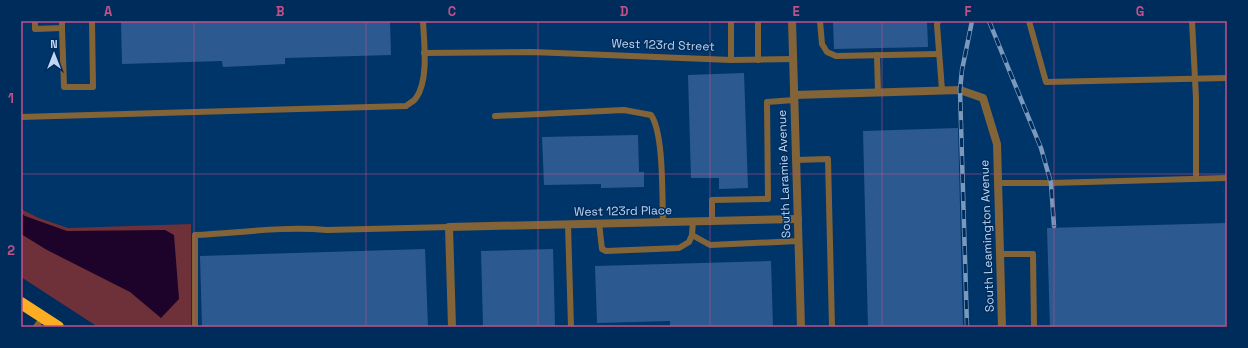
<svg xmlns="http://www.w3.org/2000/svg" width="1248" height="348" font-family="'Space Grotesk',sans-serif">
  <style>
    .built { fill: #00356a }
    .green { fill: #6f3139 }
    .water { fill: #1d0229 }
    .building { fill: #2c5a90 }
    .lines { fill: none; stroke-linecap: round; stroke-linejoin: round }
    .lane { stroke: #836438; stroke-width: 6 }
    .street { stroke: #836438; stroke-width: 8 }
    .highway { stroke: #fcad24; stroke-width: 12 }
    .rail-casing { stroke: #7a99bd; stroke-width: 4.5 }
    .rail { stroke: #002c5b; stroke-width: 3; stroke-dasharray: 9; stroke-linecap: butt }
    .grid { fill: none; stroke: #c15189; stroke-width: 1; stroke-opacity: 0.55 }
    .labels { text-anchor: middle; stroke-width: 3; stroke-linejoin: round; paint-order: stroke }
    .street-label { font-size: 12px; fill: #bed6f3; stroke: #002c5b }
    .neatline { fill: none; stroke: #c15189; stroke-width: 1.5 }
    .grid-label { font-size: 13px; text-anchor: middle; font-weight: bold; fill: #c15189 }
  </style>
  <rect width="100%" height="100%" fill="#002c5b"/>
  <polygon class="built" points="21,21 1227,21 1227,327 191,327 191,224 68,228 39,218 21,209"/>
  <polygon class="green" points="21,209 39,218 68,228 191,224 191,327 98,327 21,277"/>
  <polygon class="water" points="21,213 25,216 67,231 165,230 174,235 179,299 161,318 130,292 47,250 21,234"/>
  <g class="building">
    <polygon points="121,21 390,21 391,55 285,58 285,64 223,67 222,61 122,64"/>
    <polygon points="833,21 927,21 928,47 834,49"/>
    <polygon points="744,73 748,188 719,189 719,178 691,178 688,75"/>
    <polygon points="958,128 963,327 868,327 863,131"/>
    <polygon points="638,135 639,172 644,172 644,187 601,188 601,184 544,185 542,137"/>
    <polygon points="1227,223 1227,327 1050,327 1047,228"/>
    <polygon points="425,249 428,327 202,327 200,256"/>
    <polygon points="553,249 555,327 483,327 481,251"/>
    <polygon points="771,261 773,327 670,327 670,321 597,323 595,266"/>
  </g>
  <g class="lines">
    <g class="lane">
      <polyline points="35,21 35,29 62,28 62,21"/>
      <polyline points="731,21 731,60"/>
      <polyline points="758,21 758,60"/>
      <polyline points="820,21 822,44 827,52 836,56 939,54"/>
      <polyline points="938,21 937,25 942,90"/>
      <polyline points="1029,21 1046,82 1227,78"/>
      <polyline points="1192,21 1196,98 1196,179"/>
      <polyline points="62,28 64,87 93,87 92,21"/>
      <polyline points="424,53 532,52 731,60 793,59"/>
      <polyline points="877,55 878,92"/>
      <path d="M495,116L624,110L651,115C664,133 662,198 663,222"/>
      <path d="M21,117L406,106C410,103 414,101 416,98C429,80 424,43 423,21"/>
      <polyline points="796,160 828,159 832,327"/>
      <polyline points="998,183 1051,183 1227,178"/>
      <polyline points="693,221 692,235 710,245 798,241"/>
      <polyline points="712,221 712,200 768,199 767,102 794,100"/>
      <polyline points="599,223 602,249 606,251 679,248 689,242 692,235"/>
      <polyline points="568,224 571,327"/>
      <polyline points="1000,254 1033,254 1034,327"/>
      <polyline points="36,327 43,317"/>
      <path d="M195,327V235C239,233 283,226 327,230L449,227"/>
    </g>
    <g class="street">
      <polyline points="792,21 801,327"/>
      <polyline points="794,95 960,90 983,98 997,144 1002,327"/>
      <polyline points="452,327 449,227 798,219"/>
    </g>
    <polyline class="highway" points="21,303 58,327"/>
    <defs>
      <g id="rail">
        <polyline points="989,21 1041,148 1051,183 1054,226"/>
        <polyline points="967,327 960,90 962,70 972,21"/>
      </g>
    </defs>
    <use href="#rail" class="rail-casing"/>
    <use href="#rail" class="rail"/>
  </g>
  <path class="grid" d="M194,21V327M366,21V327M538,21V327M710,21V327M882,21V327M1054,21V327M21,174H1227"/>
  <g class="labels">
    <g class="street-label">
      <text transform="translate(663 45) rotate(2)" y="4">West 123rd Street</text>
      <text transform="translate(784 174) rotate(-92)" y="4">South Laramie Avenue</text>
      <text transform="translate(623 211) rotate(-1)" y="4">West 123rd Place</text>
      <text transform="translate(987 236) rotate(-92)" y="4">South Leamington Avenue</text>
    </g>
  </g>
  <rect width="1248" height="348" fill="none" stroke="#002c5b" stroke-width="44"/>
  <g transform="translate(54 54)" stroke="#002c5b" stroke-width="3" paint-order="stroke">
  <path d="M0-3L7 15L0 10L-7 15Z" fill="#bed6f3"/>
  <text y="-6" font-size="11" font-weight="bold" text-anchor="middle" fill="#bed6f3">N</text>
  </g>
  <rect x="22" y="22" width="1204" height="304" class="neatline"/>
  <g class="grid-label">
    <text x="108" y="16">A</text>
    <text x="280" y="16">B</text>
    <text x="452" y="16">C</text>
    <text x="624" y="16">D</text>
    <text x="796" y="16">E</text>
    <text x="968" y="16">F</text>
    <text x="1140" y="16">G</text>
    <text x="11" y="103">1</text>
    <text x="11" y="255">2</text>
  </g>
</svg>
